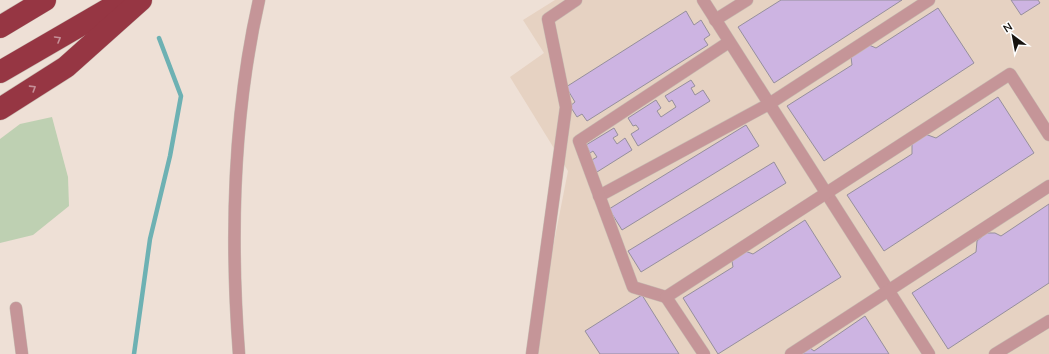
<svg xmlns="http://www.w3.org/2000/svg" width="1049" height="354" font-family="Mulish,sans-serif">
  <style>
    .built { fill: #e6d2c2 }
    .green { fill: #bed0b2 }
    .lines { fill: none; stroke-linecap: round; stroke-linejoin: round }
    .stream { stroke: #6db1b3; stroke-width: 4.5 }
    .building { fill: #cdb4e2; stroke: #968f9c }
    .minor-casing { stroke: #c7bbb2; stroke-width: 13 }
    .motorway-casing { stroke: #c7bbb2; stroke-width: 23 }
    .minor { stroke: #c59598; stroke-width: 12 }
    .motorway { stroke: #963643; stroke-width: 22 }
    .oneway { stroke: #c59098 }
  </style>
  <rect width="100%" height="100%" fill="#eee0d6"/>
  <polygon class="built" points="555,0 1049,0 1049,354 532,354 568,171 510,77 544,53 523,20"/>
  <polygon class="green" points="52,117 68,177 69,206 33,235 0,243 0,139 20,124"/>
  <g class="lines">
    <polyline class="stream" points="134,354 150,239 170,156 181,96 159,38"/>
  </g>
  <g class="building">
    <polygon points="781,0 902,0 774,83 738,27"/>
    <polygon points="1011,0 1038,0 1040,3 1021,15"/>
    <polygon points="938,8 974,63 824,161 787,106 852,65 851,57 869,45 876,48"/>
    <polygon points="686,11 694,25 701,20 710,35 704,39 708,45 587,121 582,114 577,117 570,106 575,102 566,87"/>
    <polygon points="691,80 695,86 691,88 695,95 703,90 710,101 638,146 631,134 639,129 636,125 633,126 628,118 656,100 661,108 657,111 661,117 676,107 672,100 669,102 665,96"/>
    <polygon points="998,97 1034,153 884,251 847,195 912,154 912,143 925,134 936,138"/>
    <polygon points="746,125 759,146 622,230 609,209"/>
    <polygon points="614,128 618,135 613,138 617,144 625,138 632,150 597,172 590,161 597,157 593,151 590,153 586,145"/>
    <polygon points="774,162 786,183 641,272 628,251"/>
    <polygon points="1049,204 1049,283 948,349 912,293 976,252 977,241 986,233 995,233 1001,236"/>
    <polygon points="805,220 841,277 718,354 683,298 733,267 732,261 745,251 753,254"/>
    <polygon points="642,295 679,354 600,354 585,331"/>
    <polygon points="865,316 889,354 794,354 810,348 814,351"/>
  </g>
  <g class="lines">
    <defs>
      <g id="minor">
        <polyline points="703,0 929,354"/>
        <polyline points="715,20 747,0"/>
        <polyline points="599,196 769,104 929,0"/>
        <polyline points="666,297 633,287 579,141 729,42"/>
        <polyline points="16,308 22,354"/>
        <path d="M239,354C230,236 233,115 259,0"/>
        <polyline points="532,354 566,107 548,19 576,0"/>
        <polyline points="704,354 666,297 1010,74 1049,135"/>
        <polyline points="791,354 1049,186"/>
        <polyline points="995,354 1049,321"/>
      </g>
      <g id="motorway">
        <polyline points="0,27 45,0"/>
        <polyline points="0,72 124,0"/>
        <polyline points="0,109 66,67 141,0"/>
      </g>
    </defs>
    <use href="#minor" class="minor-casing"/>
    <use href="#motorway" class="motorway-casing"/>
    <use href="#minor" class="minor"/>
    <use href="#motorway" class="motorway"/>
  </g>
  <defs><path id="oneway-chevron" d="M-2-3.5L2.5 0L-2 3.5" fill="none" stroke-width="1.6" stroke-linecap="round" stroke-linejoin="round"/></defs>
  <g class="oneway">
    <use href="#oneway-chevron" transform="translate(58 39) rotate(-30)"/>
    <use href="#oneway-chevron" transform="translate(33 88) rotate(-32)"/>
  </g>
  <g transform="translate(1013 36) rotate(328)" stroke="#ffffff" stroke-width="3" paint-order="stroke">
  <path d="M0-3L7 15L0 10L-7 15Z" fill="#17130f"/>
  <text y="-6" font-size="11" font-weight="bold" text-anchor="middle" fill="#17130f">N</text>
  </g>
</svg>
